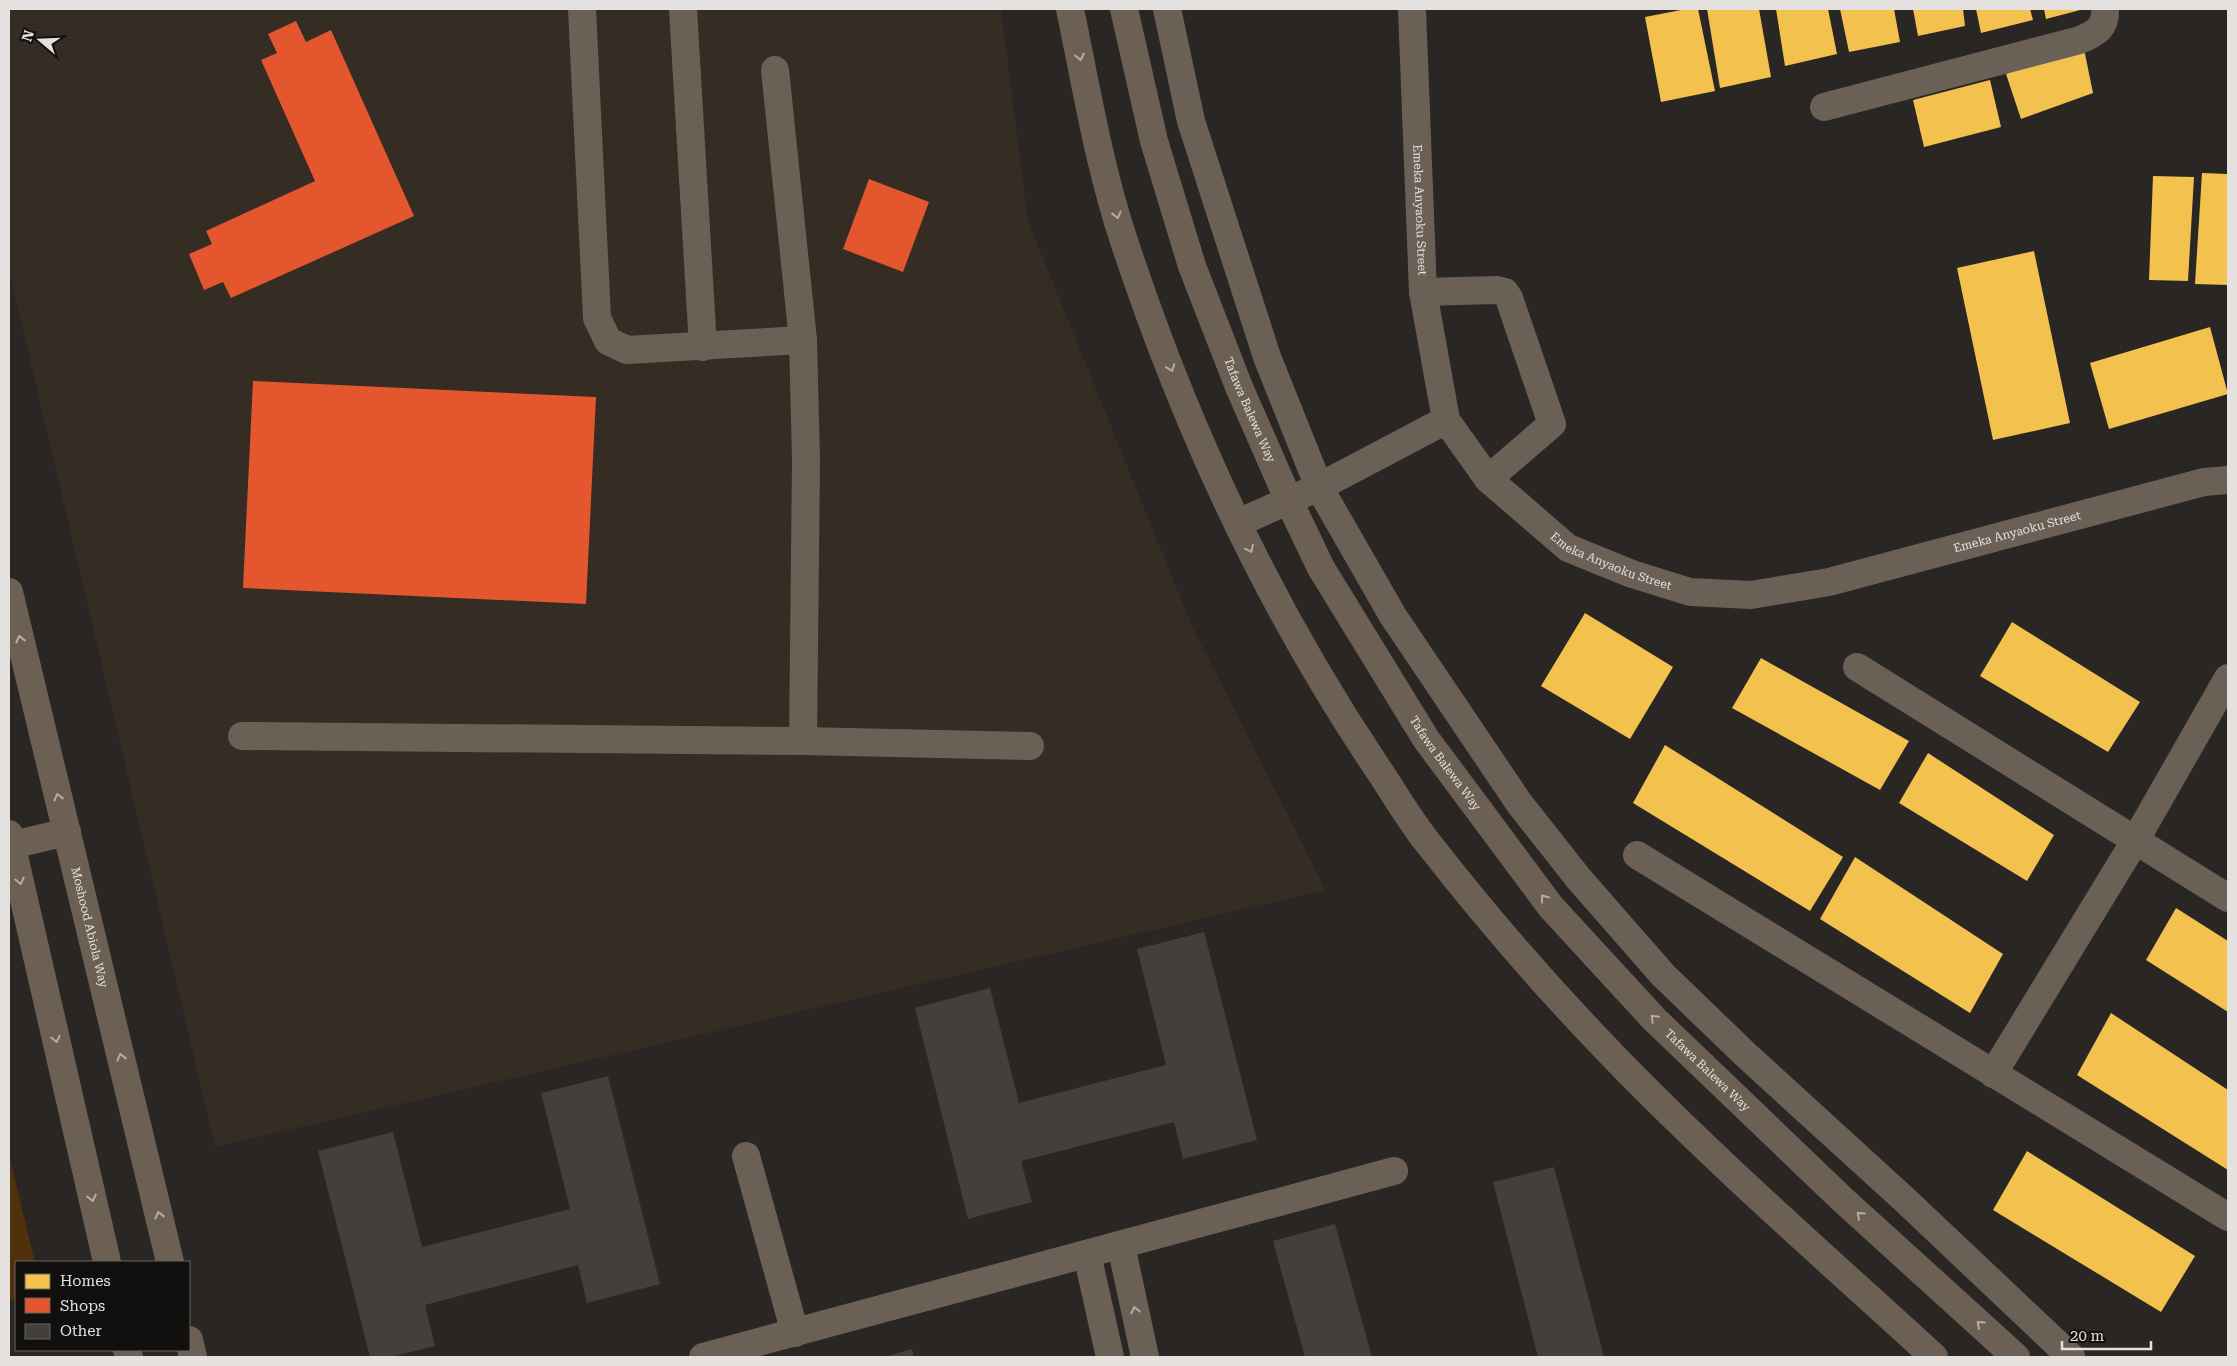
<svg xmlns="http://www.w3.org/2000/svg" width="2237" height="1366" font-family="'Roboto Serif',serif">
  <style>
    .built { fill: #352c24 }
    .green { fill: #51300c }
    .homes { fill: #f2c14e }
    .shops { fill: #e4572e }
    .building { fill: #423f3c }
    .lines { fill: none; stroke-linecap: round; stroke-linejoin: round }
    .minor { stroke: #6b6055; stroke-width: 28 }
    .major { stroke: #6c6054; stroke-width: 28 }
    .oneway { stroke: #b4ada7 }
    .labels { text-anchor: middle; stroke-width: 5; stroke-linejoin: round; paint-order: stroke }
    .street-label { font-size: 12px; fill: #e4e1de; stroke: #12100e }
  </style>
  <rect width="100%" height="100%" fill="#292624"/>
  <polygon class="built" points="9,9 1001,9 1028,221 1191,624 1326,890 215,1147 9,270"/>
  <polygon class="green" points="9,1155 35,1262 16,1262 16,1299 9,1301"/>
  <g class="homes">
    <polygon points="1686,9 1698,9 1715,91 1661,102 1645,17"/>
    <polygon points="1707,9 1759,9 1771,77 1720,88"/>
    <polygon points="1776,9 1828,9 1837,54 1785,66"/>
    <polygon points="1840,9 1894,9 1900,42 1849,52"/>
    <polygon points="1913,9 1963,9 1965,26 1918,36"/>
    <polygon points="1976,9 2030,9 2033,20 1981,33"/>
    <polygon points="2044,9 2084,9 2046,19"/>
    <polygon points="2083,44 2093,93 2021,119 2006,74"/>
    <polygon points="1990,80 2001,127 1924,147 1913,100"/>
    <polygon points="2202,173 2228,174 2228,285 2195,284"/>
    <polygon points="2153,176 2194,177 2188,281 2149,280"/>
    <polygon points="2034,251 2070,423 1993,440 1957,268"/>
    <polygon points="2210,327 2228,394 2109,429 2090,363"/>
    <polygon points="1585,613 1673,667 1630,739 1541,686"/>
    <polygon points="2012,622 2140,702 2108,752 1980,676"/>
    <polygon points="1761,658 1909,741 1880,790 1732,708"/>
    <polygon points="1665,745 1843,857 1810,911 1633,803"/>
    <polygon points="1928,753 2054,835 2027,881 1899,803"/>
    <polygon points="1855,857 2003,954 1970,1013 1820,919"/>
    <polygon points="2176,908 2228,941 2228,1012 2146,960"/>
    <polygon points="2111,1013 2228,1090 2228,1170 2077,1075"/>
    <polygon points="2027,1151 2195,1256 2161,1312 1993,1210"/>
  </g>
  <g class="shops">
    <polygon points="296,21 306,42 331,30 414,216 231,298 223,282 204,290 189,254 212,244 206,231 315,181 261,60 277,53 268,34"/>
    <polygon points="869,179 929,202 903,272 843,249"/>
    <polygon points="253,381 596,397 586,604 243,588"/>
  </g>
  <g class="building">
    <polygon points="1204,932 1257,1140 1183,1159 1174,1122 1021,1161 1032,1202 968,1219 915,1008 990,988 1019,1103 1166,1065 1137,949"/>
    <polygon points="608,1076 660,1284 587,1303 578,1265 425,1305 435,1346 391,1357 370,1357 318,1151 393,1132 422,1247 570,1209 541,1093"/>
    <polygon points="1554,1167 1604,1357 1538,1357 1493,1182"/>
    <polygon points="1335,1224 1372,1357 1305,1357 1273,1241"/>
    <polygon points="912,1349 914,1357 884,1357"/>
  </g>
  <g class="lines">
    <g class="minor">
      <polyline points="582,9 597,318 608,341 627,350 803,340"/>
      <polyline points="683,9 703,347"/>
      <polyline points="1167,9 1191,121 1267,357 1319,487 1393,616 1519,803 1579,879 1663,975 1746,1055 1905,1200 2071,1357"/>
      <path id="s1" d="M1412,9L1423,292L1446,420L1488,479L1568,548L1632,574L1690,592L1751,595L1829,582L2204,482L2228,480"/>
      <polyline points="775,70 803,340 806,460 803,741"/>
      <path d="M1824,107L2080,40C2096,33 2106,28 2105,9"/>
      <polyline points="1423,292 1497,290 1505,292 1509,298 1552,424 1488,479"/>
      <polyline points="1238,523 1319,487 1446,420"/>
      <polyline points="1857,667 2228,898"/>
      <polyline points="242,736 803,741 1030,746"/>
      <polyline points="1637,855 2228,1217"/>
      <polyline points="1993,1074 2135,841 2228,678"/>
      <polyline points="746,1156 795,1333"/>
      <polyline points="1121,1245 1145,1357"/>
      <polyline points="1087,1254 1110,1357"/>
      <polyline points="703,1357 1394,1171"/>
    </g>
    <g class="major">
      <path d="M1070,9C1086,86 1099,166 1124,241C1185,426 1268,605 1376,766C1395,794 1411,823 1432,848C1489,921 1551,992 1616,1059C1717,1163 1827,1259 1934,1357"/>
      <path id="s2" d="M1124,9L1154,141L1192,266L1239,387L1289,501L1321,568L1426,739L1551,907L1655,1020L1843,1200L2016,1357"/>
      <path id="s3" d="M9,592L170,1262"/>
      <polyline points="9,834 107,1262"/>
      <polyline points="12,845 67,832"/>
      <polyline points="189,1340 193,1357"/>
      <polyline points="127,1350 129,1357"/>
    </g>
  </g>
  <defs><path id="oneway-chevron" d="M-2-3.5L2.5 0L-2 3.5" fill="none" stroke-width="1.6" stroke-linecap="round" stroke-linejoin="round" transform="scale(1.25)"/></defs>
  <g class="oneway">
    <use href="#oneway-chevron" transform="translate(1080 57) rotate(78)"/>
    <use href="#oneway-chevron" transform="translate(1117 215) rotate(76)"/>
    <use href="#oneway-chevron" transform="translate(1171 368) rotate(70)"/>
    <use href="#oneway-chevron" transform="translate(1250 549) rotate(64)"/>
    <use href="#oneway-chevron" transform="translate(20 639) rotate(-104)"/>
    <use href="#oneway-chevron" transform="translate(58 797) rotate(-104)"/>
    <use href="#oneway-chevron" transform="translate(20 881) rotate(77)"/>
    <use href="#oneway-chevron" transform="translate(1544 898) rotate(-127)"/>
    <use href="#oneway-chevron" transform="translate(1654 1018) rotate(-134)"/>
    <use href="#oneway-chevron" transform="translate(56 1039) rotate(77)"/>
    <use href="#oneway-chevron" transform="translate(121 1057) rotate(-104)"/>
    <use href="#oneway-chevron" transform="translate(92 1198) rotate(77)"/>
    <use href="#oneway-chevron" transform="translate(159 1215) rotate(-104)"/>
    <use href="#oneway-chevron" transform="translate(1860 1215) rotate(-138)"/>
    <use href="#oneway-chevron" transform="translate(1135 1310) rotate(-102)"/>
    <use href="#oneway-chevron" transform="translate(1980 1324) rotate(-138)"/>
  </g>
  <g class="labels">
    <g class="street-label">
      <text dy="4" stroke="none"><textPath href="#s1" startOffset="201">Emeka Anyaoku Street</textPath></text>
      <text dy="4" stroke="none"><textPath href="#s2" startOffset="421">Tafawa Balewa Way</textPath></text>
      <text dy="4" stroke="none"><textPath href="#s1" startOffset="1056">Emeka Anyaoku Street</textPath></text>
      <text dy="4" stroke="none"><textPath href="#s1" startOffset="636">Emeka Anyaoku Street</textPath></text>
      <text dy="4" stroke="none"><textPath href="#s2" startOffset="826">Tafawa Balewa Way</textPath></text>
      <text dy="4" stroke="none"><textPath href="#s3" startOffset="345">Moshood Abiola Way</textPath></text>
      <text dy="4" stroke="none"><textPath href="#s2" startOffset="1231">Tafawa Balewa Way</textPath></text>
    </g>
  </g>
  <rect width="2237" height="1366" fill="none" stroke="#e4e1de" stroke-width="20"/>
  <rect x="15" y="1261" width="175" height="90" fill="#12100e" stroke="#666461"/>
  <rect x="25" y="1274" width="25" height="15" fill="#f2c14e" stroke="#666461"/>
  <text x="60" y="1286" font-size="15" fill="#e4e1de">Homes</text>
  <rect x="25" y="1298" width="25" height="15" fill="#e4572e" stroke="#666461"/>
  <text x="60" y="1311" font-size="15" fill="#e4e1de">Shops</text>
  <rect x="25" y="1324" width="25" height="15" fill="#423f3c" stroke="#666461"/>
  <text x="60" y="1336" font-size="15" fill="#e4e1de">Other</text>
  <g transform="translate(40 40) rotate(289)" stroke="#12100e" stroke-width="4" paint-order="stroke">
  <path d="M0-4L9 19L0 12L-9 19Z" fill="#e4e1de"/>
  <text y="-8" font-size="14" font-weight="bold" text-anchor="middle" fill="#e4e1de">N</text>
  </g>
  <path d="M2062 1341v8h89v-8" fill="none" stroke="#e4e1de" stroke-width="2.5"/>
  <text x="2070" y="1341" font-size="15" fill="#e4e1de" stroke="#12100e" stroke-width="4" paint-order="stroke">20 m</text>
</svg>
